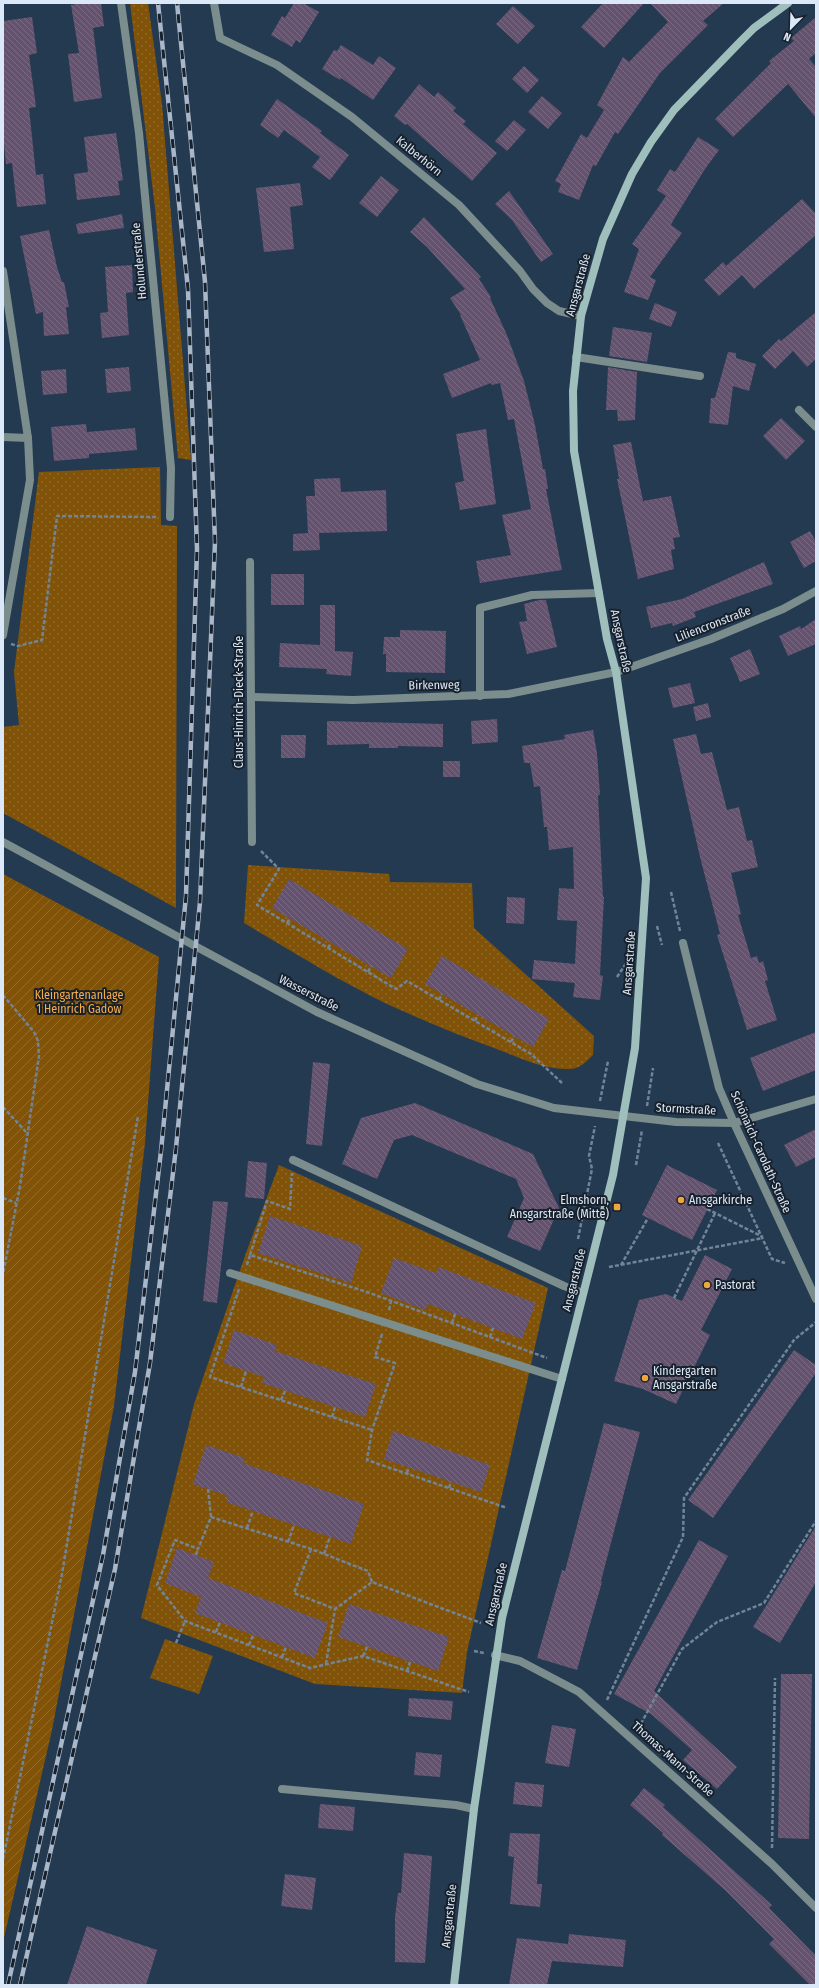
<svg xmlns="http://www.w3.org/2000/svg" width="819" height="1988" font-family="'Fira Sans Condensed',sans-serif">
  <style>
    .grass { fill: url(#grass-dots) }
    .garden { fill: url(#garden-furrows) }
    .building { fill: url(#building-back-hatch) }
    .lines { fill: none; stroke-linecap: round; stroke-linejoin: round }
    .path { stroke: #728498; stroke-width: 2.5; stroke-dasharray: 4 2; stroke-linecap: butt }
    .lane { stroke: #7b8e8d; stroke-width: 8 }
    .street { stroke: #7b8e8d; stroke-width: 8 }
    .secondary { stroke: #9fbfbd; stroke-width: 8 }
    .rail-casing { stroke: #a8b8ca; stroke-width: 4.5 }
    .rail { stroke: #17202b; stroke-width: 3; stroke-dasharray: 9; stroke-linecap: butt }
    .poi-dot { fill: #f0a63e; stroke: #17202b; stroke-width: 1.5 }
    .labels { text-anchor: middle; stroke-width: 4; stroke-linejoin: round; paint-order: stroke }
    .street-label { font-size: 12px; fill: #dae8f7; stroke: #17202b }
    .park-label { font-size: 12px; fill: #f6ae4b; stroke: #17202b }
    .poi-label { font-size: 12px; fill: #dae8f7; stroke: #17202b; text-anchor: start }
  </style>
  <defs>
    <pattern id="grass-dots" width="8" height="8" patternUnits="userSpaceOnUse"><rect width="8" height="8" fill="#805308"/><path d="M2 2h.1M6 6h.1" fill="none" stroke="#916c2d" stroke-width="1.8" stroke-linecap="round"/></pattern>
    <pattern id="garden-furrows" width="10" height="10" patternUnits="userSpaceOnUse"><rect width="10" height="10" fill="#805308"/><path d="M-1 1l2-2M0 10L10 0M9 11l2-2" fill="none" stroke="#916c2d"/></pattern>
    <pattern id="building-back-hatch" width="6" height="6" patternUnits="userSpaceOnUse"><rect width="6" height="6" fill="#64526f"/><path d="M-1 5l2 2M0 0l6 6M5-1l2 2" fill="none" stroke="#7a6b84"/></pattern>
  </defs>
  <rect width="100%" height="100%" fill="#243a51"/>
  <g class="grass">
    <polygon points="130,3 148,3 162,104 191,460 178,458 155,208"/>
    <polygon points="160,467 161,525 177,526 176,908 3,813 3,727 19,725 14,672 39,472"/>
    <path d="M248,865L389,874L390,882L472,883L474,928L594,1036L593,1055C586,1062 579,1069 570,1069C544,1070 518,1057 494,1048C458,1035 422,1020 387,1004C338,980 291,951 244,923Z"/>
    <polygon points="279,1165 548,1288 467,1652 462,1693 315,1684 141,1618 194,1404 246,1253"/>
    <polygon points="165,1639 213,1656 199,1694 150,1678"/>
  </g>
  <polygon class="garden" points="3,874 159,957 145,1143 114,1406 52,1730 3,1942"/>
  <g class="building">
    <polygon points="81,3 101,3 104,26 93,28 102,98 74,102 68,54 79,53 71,5"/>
    <polygon points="294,3 303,3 319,12 300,43 296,40 292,47 271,35 282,16 285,18"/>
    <polygon points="603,3 644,3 604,48 581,27"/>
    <polygon points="650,3 724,3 703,21 708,25 660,73 618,134 615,132 596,166 593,165 579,200 558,192 561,184 555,181 581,134 587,138 604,110 597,105 623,57 629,62 668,22"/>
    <polygon points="513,6 535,26 518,44 496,24"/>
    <polygon points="32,17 37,53 29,55 36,107 29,108 36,175 43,174 46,204 17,207 12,163 6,164 3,134 3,21"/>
    <polygon points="816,17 816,53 809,59 816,67 816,118 788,84 733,137 715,119 771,63 769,61 794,41 791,38"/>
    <polygon points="341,45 373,65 379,56 396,68 373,100 341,78 340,80 322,69 334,50 337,51"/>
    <polygon points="524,66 539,80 527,93 512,79"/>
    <polygon points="419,84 434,97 438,92 456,108 453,111 466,121 463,124 497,153 472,181 407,124 405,125 394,116"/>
    <polygon points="542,96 562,113 548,129 528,112"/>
    <polygon points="277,99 322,131 320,133 349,155 330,180 312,167 320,157 284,130 278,138 260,125"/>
    <polygon points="514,120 526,130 507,151 495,141"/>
    <polygon points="116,133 123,180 118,181 120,195 77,200 74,174 88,172 84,137"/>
    <polygon points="698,137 719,150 705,169 674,219 671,225 682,233 650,277 656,280 648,300 624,292 639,249 632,244 666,196 657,190 670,169 675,172"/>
    <polygon points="381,176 399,190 377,217 359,203"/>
    <polygon points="300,183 303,205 290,207 294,249 264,252 256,188"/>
    <polygon points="509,191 553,254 541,262 512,220 495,204"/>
    <polygon points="802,199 816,214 816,235 754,289 742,275 719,296 704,280 723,262 726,266"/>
    <polygon points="122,214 124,228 78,234 76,224"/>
    <polygon points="424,217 481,277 479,279 491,297 490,298 507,335 524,381 535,425 543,469 545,469 548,489 546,489 562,570 480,583 476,561 511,555 502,515 531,509 514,419 508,420 500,383 492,385 491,383 452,398 443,374 480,360 460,315 461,315 450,298 465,289 427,247 410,232"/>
    <polygon points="49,230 57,267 62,282 64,282 69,307 66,307 69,334 44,336 43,312 36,314 20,236"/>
    <polygon points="132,265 133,292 126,293 129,335 102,338 100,313 108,312 105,267"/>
    <polygon points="655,303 677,312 671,327 649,319"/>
    <polygon points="816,312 816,359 807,367 793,351 775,369 762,356 779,339 781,341"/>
    <polygon points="613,327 652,333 647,362 609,356"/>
    <polygon points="728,352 736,353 736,358 756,364 749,391 733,386 728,425 709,423 711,398 715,398"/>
    <polygon points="129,367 131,391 107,393 105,369"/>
    <polygon points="608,367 637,372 635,420 618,421 617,410 606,410"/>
    <polygon points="66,369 67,393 43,395 41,371"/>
    <polygon points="781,418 805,441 786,460 763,436"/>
    <polygon points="86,424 87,432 135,428 137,450 89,454 89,458 54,461 51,427"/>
    <polygon points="486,429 496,504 460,510 455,483 464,481 456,434"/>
    <polygon points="631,442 643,501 671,496 680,537 673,538 675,549 671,550 674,569 638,579 617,479 619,479 613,445"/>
    <polygon points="340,478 341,492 386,490 387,531 319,533 320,550 293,551 293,534 308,533 306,496 315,496 314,479"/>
    <polygon points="810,531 816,542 816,561 804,568 790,542"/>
    <polygon points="764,562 773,584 694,612 696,617 673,626 672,623 651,628 646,607 682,599"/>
    <rect x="271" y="574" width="33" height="31"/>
    <polygon points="539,600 546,600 557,647 527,654 519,622 527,621 524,604"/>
    <polygon points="320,605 335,605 335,651 353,652 351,676 326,674 327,669 279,667 280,643 320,645"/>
    <polygon points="816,619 816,644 788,656 779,636 800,626 801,629"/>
    <polygon points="400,630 446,631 445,673 386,672 386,654 383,654 384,637 400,637"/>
    <polygon points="750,649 760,674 740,682 730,658"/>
    <polygon points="690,683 695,703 673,708 668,688"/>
    <polygon points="708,703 711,717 696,721 693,707"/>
    <polygon points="497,719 498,742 472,744 471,721"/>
    <polygon points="327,721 443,724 443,747 398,746 398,748 369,748 369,744 327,745"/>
    <polygon points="593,730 597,753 600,795 598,795 603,897 604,897 600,975 603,976 600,1000 573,997 575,983 532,979 534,960 575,964 577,921 557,920 559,888 574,889 573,847 549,850 547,827 544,827 540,786 534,787 530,763 524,763 522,746 565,739 564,735"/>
    <polygon points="696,734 701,754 712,752 727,810 739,807 747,841 752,840 758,867 731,873 741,914 738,915 751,958 757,956 759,963 763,961 768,980 765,981 777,1020 747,1030 717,935 720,934 700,857 673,739"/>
    <polygon points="281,735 306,735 305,758 281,758"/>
    <rect x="443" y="761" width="17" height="16"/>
    <polygon points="289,879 408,949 391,978 272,908"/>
    <polygon points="507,897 525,898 524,924 506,923"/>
    <polygon points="442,956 549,1019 533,1047 425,984"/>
    <polygon points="816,1032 816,1070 763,1091 750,1058"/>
    <polygon points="313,1062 330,1064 322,1146 306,1144"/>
    <polygon points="415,1103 533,1154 559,1208 540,1251 507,1237 524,1198 516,1179 412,1135 394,1140 377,1179 342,1164 361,1118"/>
    <polygon points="816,1129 816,1157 796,1167 784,1145"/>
    <polygon points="248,1161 267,1163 264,1199 245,1197"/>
    <polygon points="667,1165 717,1190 692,1240 642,1215"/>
    <polygon points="213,1201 228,1202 217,1303 203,1301"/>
    <polygon points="270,1216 362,1246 351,1283 258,1253"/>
    <polygon points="705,1255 732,1269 701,1330 710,1335 676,1404 643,1389 614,1381 639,1300 666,1294 682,1301"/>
    <polygon points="394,1258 436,1273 438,1267 536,1303 522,1339 428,1304 425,1310 381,1293"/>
    <polygon points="234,1330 277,1345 275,1351 376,1384 365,1417 262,1383 264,1377 223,1363"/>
    <polygon points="794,1350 816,1365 816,1373 713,1518 688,1500"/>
    <polygon points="604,1423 640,1432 601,1581 602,1582 577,1670 537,1658 562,1570 565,1571"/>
    <polygon points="393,1431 490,1465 481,1492 384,1459"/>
    <polygon points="206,1445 245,1458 243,1463 364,1504 351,1544 226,1502 228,1496 193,1484"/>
    <polygon points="816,1526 816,1582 780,1643 753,1627"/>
    <polygon points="699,1540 728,1556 654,1691 737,1767 717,1789 683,1760 692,1750 651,1714 614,1694"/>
    <polygon points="177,1548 214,1562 208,1578 328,1623 315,1658 195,1613 201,1597 165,1583"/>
    <polygon points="349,1604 449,1637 438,1671 338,1637"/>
    <polygon points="781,1674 812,1674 809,1839 778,1838"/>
    <polygon points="409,1698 453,1701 451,1720 408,1716"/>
    <polygon points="552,1725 576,1729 569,1767 545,1763"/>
    <polygon points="416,1752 442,1755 440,1777 414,1775"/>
    <polygon points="515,1782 544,1785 542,1807 513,1804"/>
    <polygon points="644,1788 665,1805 663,1807 772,1905 769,1908 816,1956 816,1985 810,1985 769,1944 774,1939 726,1891 662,1835 663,1833 630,1805"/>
    <polygon points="320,1804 355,1807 353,1831 318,1828"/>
    <polygon points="510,1833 540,1834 537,1884 542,1884 540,1907 510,1904 514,1857 508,1856"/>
    <polygon points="404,1853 432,1856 425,1963 395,1962 395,1917 398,1893 401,1893"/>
    <polygon points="285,1874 316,1878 312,1910 281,1906"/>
    <polygon points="87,1926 157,1950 146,1985 67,1985"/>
    <polygon points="569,1934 626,1940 623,1967 552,1961 547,1985 509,1985 517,1938 568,1944"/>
  </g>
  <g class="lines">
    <g class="path">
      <polyline points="11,644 18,646 42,640 57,516 157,517"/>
      <polyline points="261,851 279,869 257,905 396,989 407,981 531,1054 562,1083"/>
      <polyline points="671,892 680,931"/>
      <polyline points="287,923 290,918"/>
      <polyline points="657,926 662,945"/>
      <polyline points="328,948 331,943"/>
      <polyline points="368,972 371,966"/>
      <polyline points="617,977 627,962"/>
      <polyline points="3,995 34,1032 38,1041 39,1056 20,1186 3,1274"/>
      <polyline points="439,1000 442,994"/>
      <polyline points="475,1021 478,1015"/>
      <polyline points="511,1042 514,1036"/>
      <polyline points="600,1101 608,1061"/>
      <polyline points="647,1106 653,1068"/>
      <polyline points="3,1107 27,1133"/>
      <polyline points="718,1143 772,1259 785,1263"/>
      <polyline points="636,1165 642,1130"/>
      <polyline points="3,1198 16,1203"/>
      <polyline points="707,1209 763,1237"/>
      <polyline points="578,1239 592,1169 589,1156 595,1126"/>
      <polyline points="250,1255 267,1201 290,1209 292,1173"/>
      <polyline points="247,1265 250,1255 367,1292 547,1358"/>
      <polyline points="621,1265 648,1218"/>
      <polyline points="609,1267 763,1238"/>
      <polyline points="239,1289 210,1377 372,1430"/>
      <polyline points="674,1298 715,1213"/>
      <polyline points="389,1310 391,1301"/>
      <polyline points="452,1323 455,1314"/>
      <polyline points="382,1334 375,1357 395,1363 372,1430 367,1460 507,1508"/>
      <polyline points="490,1337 493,1328"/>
      <polyline points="241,1387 246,1371"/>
      <polyline points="281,1400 285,1391"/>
      <polyline points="332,1417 335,1407"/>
      <polyline points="407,1473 409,1467"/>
      <polyline points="449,1488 451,1482"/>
      <polyline points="208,1489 211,1517"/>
      <polyline points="247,1528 253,1511"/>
      <polyline points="288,1542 294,1525"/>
      <polyline points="311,1549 294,1593 335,1609 372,1582 481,1623"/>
      <polyline points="324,1554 330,1537"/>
      <polyline points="196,1555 198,1549"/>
      <polyline points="372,1582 368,1571 311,1549 211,1517 198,1549 175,1540 157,1585 185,1621 310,1668 363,1656 469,1692"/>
      <polyline points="216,1632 220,1622"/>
      <polyline points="176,1643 185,1621"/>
      <polyline points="249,1645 253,1635"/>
      <polyline points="474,1651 484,1653"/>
      <polyline points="363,1656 367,1647"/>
      <polyline points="282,1657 286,1647"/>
      <polyline points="326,1664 335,1609"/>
      <polyline points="407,1671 410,1662"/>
      <polyline points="607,1700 683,1537 684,1498 794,1340 816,1322"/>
      <polyline points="638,1729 682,1649 717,1622 764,1603 816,1521"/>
      <polyline points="772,1848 775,1678"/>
      <polyline points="3,1859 62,1574 138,1116"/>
    </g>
    <g class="lane">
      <polyline points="576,357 700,376"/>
      <polyline points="3,437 28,438"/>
      <polyline points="480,696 480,608 532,595 599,593"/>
      <polyline points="683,943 719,1088 734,1123"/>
      <polyline points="293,1160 564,1286 583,1293"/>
      <polyline points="282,1789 456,1805 474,1809"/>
    </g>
    <g class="street">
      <polyline points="121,3 139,133 171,468 170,517"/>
      <polyline points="214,3 220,38 277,65 352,117 459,205 520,271 533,289 547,303 559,311 581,316"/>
      <polyline points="3,271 28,438 30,480 3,635"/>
      <polyline points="799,410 816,427"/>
      <polyline points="250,562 252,842"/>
      <polyline points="251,697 353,700 508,694 616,672 634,666 711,639 783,609 816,591"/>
      <polyline points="3,842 317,1012 477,1084 554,1108 676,1122 734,1123 816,1099"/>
      <polyline points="734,1123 816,1299"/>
      <polyline points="230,1273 562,1379"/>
      <polyline points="495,1655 520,1661 579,1692 772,1864 816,1908"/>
    </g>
    <polyline class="secondary" points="454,1985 474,1809 502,1618 613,1175 635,1048 646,878 616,672 607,639 574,451 573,391 581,316 603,239 632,174 651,142 674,110 741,41 754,28 788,3"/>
    <defs>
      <g id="rail">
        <polyline points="8,1985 103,1555 135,1372 161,1151 186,896 197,549 188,289 158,3"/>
        <polyline points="20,1985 115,1569 150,1363 176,1148 200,902 215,542 205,282 177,3"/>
      </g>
    </defs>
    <use href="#rail" class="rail-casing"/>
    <use href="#rail" class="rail"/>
  </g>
  <g class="poi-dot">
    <circle cx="681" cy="1200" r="4"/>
    <rect x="613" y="1203" width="8" height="8" rx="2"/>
    <circle cx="707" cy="1285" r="4"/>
    <circle cx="645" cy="1378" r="4"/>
  </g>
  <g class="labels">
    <g class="street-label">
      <text transform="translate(419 156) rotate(39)" y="4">Kalberhörn</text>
      <text transform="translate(139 261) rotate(-95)" y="4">Holunderstraße</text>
      <text transform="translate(578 285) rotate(-75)" y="4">Ansgarstraße</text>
      <text transform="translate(713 624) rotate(-21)" y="4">Liliencronstraße</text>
      <text transform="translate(621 641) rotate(78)" y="4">Ansgarstraße</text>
      <text transform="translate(434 685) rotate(-1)" y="4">Birkenweg</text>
      <text transform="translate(239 702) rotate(-90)" y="4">Claus-Hinrich-Dieck-Straße</text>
      <text transform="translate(629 963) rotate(-86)" y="4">Ansgarstraße</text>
      <text transform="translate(309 993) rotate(27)" y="4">Wasserstraße</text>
      <text transform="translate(686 1109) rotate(3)" y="4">Stormstraße</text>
      <text transform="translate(761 1152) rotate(66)" y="4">Schönaich-Carolath-Straße</text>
      <text transform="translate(574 1280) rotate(-76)" y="4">Ansgarstraße</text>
      <text transform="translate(496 1594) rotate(-77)" y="4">Ansgarstraße</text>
      <text transform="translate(673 1759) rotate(42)" y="4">Thomas-Mann-Straße</text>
      <text transform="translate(449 1916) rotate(-84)" y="4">Ansgarstraße</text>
    </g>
    <g class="park-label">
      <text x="79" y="999">Kleingartenanlage<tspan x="79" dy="14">1 Heinrich Gadow</tspan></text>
    </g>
    <g class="poi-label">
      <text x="609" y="1204" text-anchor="end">Elmshorn,<tspan x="609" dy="14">Ansgarstraße (Mitte)</tspan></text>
      <text x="689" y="1204">Ansgarkirche</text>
      <text x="715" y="1289">Pastorat</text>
      <text x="653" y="1375">Kindergarten<tspan x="653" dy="14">Ansgarstraße</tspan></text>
    </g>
  </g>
  <rect width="819" height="1988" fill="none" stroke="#dae8f7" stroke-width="8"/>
  <g transform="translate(791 28) rotate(203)" stroke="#17202b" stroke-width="3" paint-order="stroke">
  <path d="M0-3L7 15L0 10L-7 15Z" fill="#dae8f7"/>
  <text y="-6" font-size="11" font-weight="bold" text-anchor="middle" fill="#dae8f7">N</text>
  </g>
</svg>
